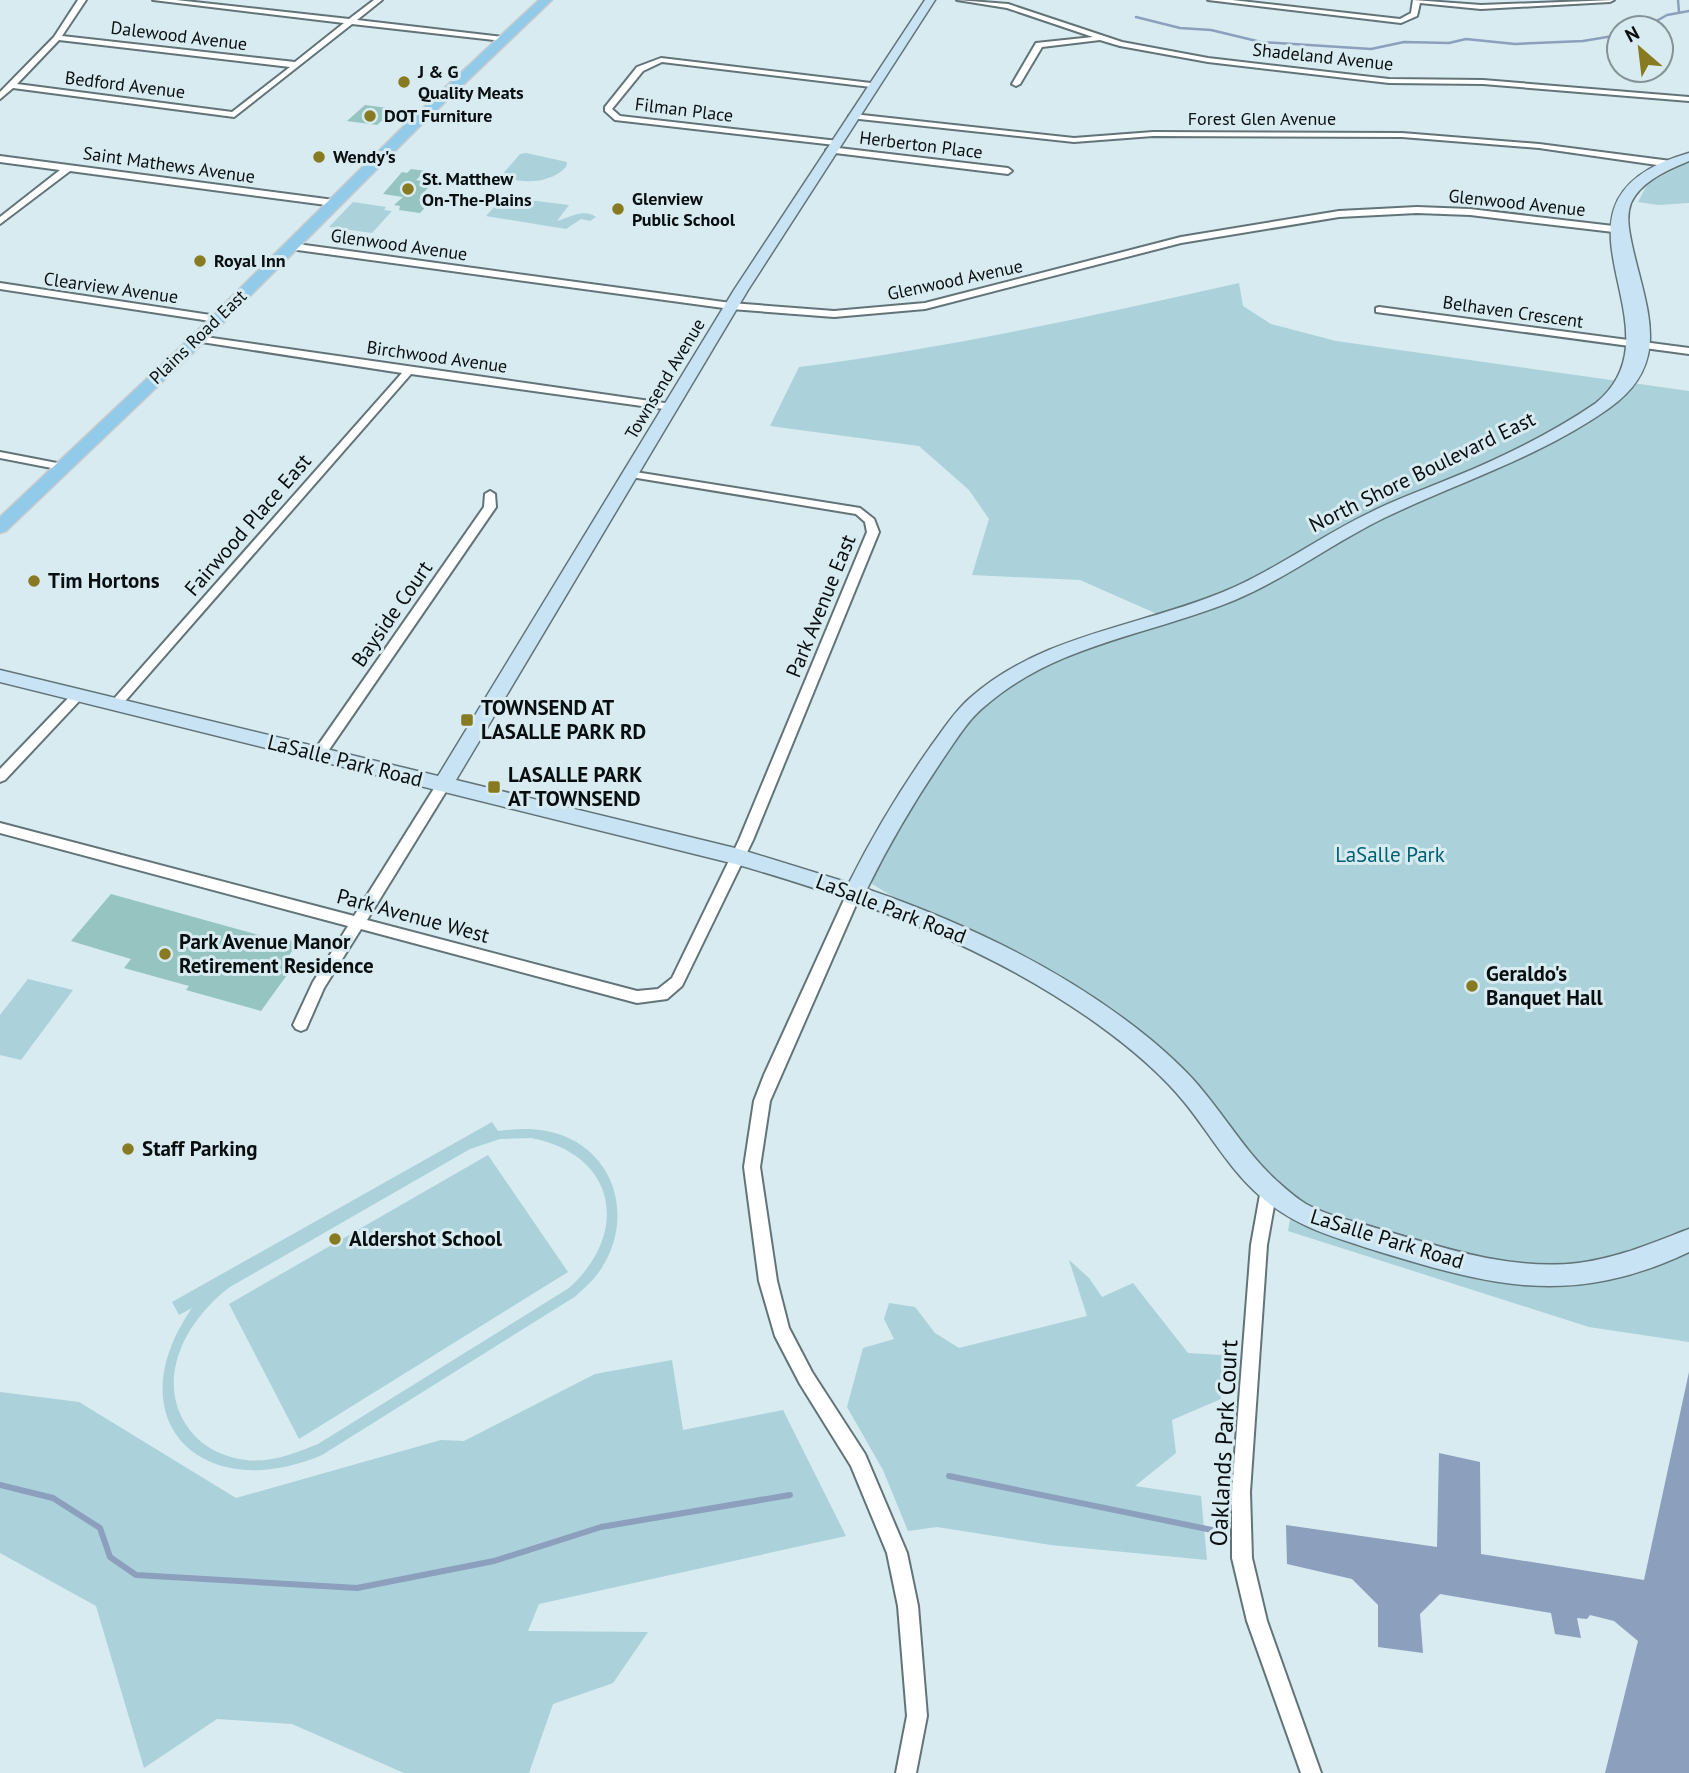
<svg xmlns="http://www.w3.org/2000/svg" width="1689" height="1773" font-family="'PT Sans',sans-serif">
  <style>
    .green { fill: #abd1da; fill-rule: evenodd }
    .water { fill: #8c9fbd }
    .lines { fill: none; stroke-linecap: round; stroke-linejoin: round }
    .stream-far1 { stroke: #8c9fbd; stroke-width: 2.5 }
    .stream { stroke: #8c9fbd; stroke-width: 6 }
    .building { fill: #95c4c1 }
    .street-casing { stroke: #627478; stroke-width: 4 }
    .secondary-casing { stroke: #627478; stroke-width: 3 }
    .primary-casing { stroke: #c9cacb; stroke-width: 3 }
    .street { fill: #fff; fill-rule: evenodd }
    .secondary { fill: #c8e4f4; fill-rule: evenodd }
    .primary { fill: #92cae9; fill-rule: evenodd }
    .poi-dot { fill: #887a20; stroke: #d7ebf0; stroke-width: 2.5 }
    .labels { text-anchor: middle; stroke-width: 6; stroke-linejoin: round; paint-order: stroke }
    .far-street-label { font-size: 18px; fill: #090f11; stroke: #d7ebf0 }
    .far-poi-label { font-size: 18px; font-weight: bold; fill: #090f11; stroke: #d7ebf0; text-anchor: start }
    .street-label { font-size: 21px; fill: #090f11; stroke: #d7ebf0 }
    .poi-label { font-size: 21px; font-weight: bold; fill: #090f11; stroke: #d7ebf0; text-anchor: start }
    .park-label { font-size: 21px; fill: #016071; stroke: #d7ebf0 }
    .near-street-label { font-size: 24px; fill: #090f11; stroke: #d7ebf0 }
  </style>
  <rect width="100%" height="100%" fill="#d7ebf0"/>
  <g class="green">
    <path d="M526,153L567,162L566,167C550,184 522,184 501,176L520,154Z"/>
    <polygon points="1689,162 1689,203 1658,205 1638,202 1648,183"/>
    <path d="M503,197L569,205L557,221C569,217 585,208 596,217L590,221L581,219L566,229L486,216Z"/>
    <polygon points="353,202 386,207 384,210 392,211 372,233 329,227"/>
    <path d="M1239,283L1243,306L1271,324L1336,341L1689,391V1342L1589,1327L1288,1231L1292,1209L1148,1052L872,884C872,864 906,812 918,795C943,760 968,719 1001,691C1047,651 1116,639 1173,621L1080,580L972,575L989,519L969,490L919,446L770,426L799,367C948,348 1093,316 1239,283Z"/>
    <polygon points="28,979 73,990 21,1060 0,1055 0,1015"/>
    <path d="M492,1122L498,1131C514,1129 530,1128 546,1131C612,1143 637,1214 601,1269C595,1279 584,1288 576,1296L322,1455C203,1506 114,1421 192,1308L179,1315L172,1302ZM531,1138C616,1154 631,1232 569,1288L318,1444C295,1453 272,1463 246,1460C222,1457 200,1446 187,1426C154,1377 188,1318 230,1287L470,1149L500,1139Z"/>
    <polygon points="488,1155 568,1272 299,1439 229,1304"/>
    <polygon points="1069,1260 1089,1278 1102,1297 1133,1283 1188,1353 1222,1355 1221,1399 1172,1420 1176,1453 1135,1486 1201,1496 1207,1560 1051,1545 937,1527 908,1531 883,1470 847,1407 863,1348 894,1339 884,1319 889,1303 915,1307 935,1333 959,1348 1087,1316"/>
    <polygon points="672,1360 683,1430 783,1410 846,1536 539,1604 528,1631 648,1632 613,1683 553,1704 529,1773 404,1773 292,1724 217,1719 144,1768 96,1606 0,1553 0,1392 79,1402 236,1498 441,1440 464,1441 595,1374"/>
  </g>
  <polygon class="water" points="1689,1372 1689,1773 1605,1773 1638,1641 1614,1621 1590,1615 1587,1619 1577,1618 1581,1638 1555,1634 1551,1613 1440,1594 1420,1614 1423,1653 1378,1647 1378,1605 1352,1579 1287,1564 1286,1525 1437,1547 1439,1453 1480,1462 1481,1554 1644,1580"/>
  <g class="lines">
    <g class="stream-far1">
      <polyline points="1678,0 1679,12"/>
      <polyline points="1136,17 1180,28 1211,30 1261,42 1371,49 1404,42 1449,43 1466,39 1515,44 1583,41 1619,35"/>
      <polyline points="1644,28 1667,15 1689,11"/>
    </g>
    <g class="stream">
      <polyline points="949,1476 1212,1530"/>
      <polyline points="0,1485 53,1498 100,1528 110,1557 136,1575 357,1588 494,1561 601,1527 790,1495"/>
    </g>
  </g>
  <g class="building">
    <polygon points="365,105 395,109 377,125 347,121"/>
    <polygon points="411,169 426,171 416,180 433,183 423,193 437,195 420,213 399,210 400,206 394,205 403,197 383,194 402,172 407,173"/>
    <polygon points="111,894 284,942 286,939 298,943 282,965 292,968 261,1011 186,990 189,986 124,968 131,959 71,941"/>
  </g>
  <g class="lines">
    <defs>
      <g id="street">
        <path d="M78,0H86L62,36L295,62L344,23L153,0H176L349,19L374,0H382L357,20L503,37L507,39L503,41L352,24L234,117L13,88L0,99V92L54,37ZM59,40L290,67L232,112L17,84Z"/>
        <polygon points="957,0 1008,4 1122,42 1208,58 1389,79 1483,80 1689,97 1689,101 1483,84 1389,83 1208,62 1120,46 1100,40 1042,47 1020,84 1016,86 1012,84 1036,43 1093,37 1007,8"/>
        <polygon points="1208,0 1232,0 1400,19 1411,13 1413,0 1481,5 1614,0 1610,2 1481,9 1420,3 1417,16 1401,23"/>
        <polygon points="661,58 871,83 875,85 871,87 662,62 643,71 612,109 620,116 838,141 839,143 835,145 615,120 605,111 605,107 637,67"/>
        <polygon points="853,114 1074,138 1153,132 1402,133 1539,144 1671,161 1675,164 1671,167 1539,148 1402,137 1153,136 1074,142 850,118 849,116"/>
        <polygon points="830,147 1008,168 1012,171 1008,174 827,152 826,150"/>
        <polygon points="0,156 334,200 338,203 334,206 70,171 0,224 0,217 60,170 0,162"/>
        <polygon points="1417,207 1470,209 1622,227 1626,230 1622,233 1470,215 1417,213 1339,217 1181,243 925,309 834,317 731,309 290,249 285,246 290,243 731,303 834,311 925,303 1181,237 1339,211"/>
        <polygon points="0,283 217,316 222,319 217,322 0,289"/>
        <polygon points="1379,307 1689,348 1689,354 1376,312 1376,308"/>
        <polygon points="198,336 671,404 676,407 671,410 411,374 120,707 116,708 110,704 112,701 402,373 195,341 195,337"/>
        <polygon points="0,452 62,464 67,467 62,470 0,458"/>
        <polygon points="629,471 860,508 874,519 879,532 753,840 682,986 667,999 637,1003 361,929 324,988 306,1029 301,1031 296,1029 293,1025 313,982 348,926 0,833 0,823 354,916 438,782 443,780 450,785 367,920 637,991 658,989 672,978 739,840 867,532 865,522 856,514 625,476 625,472"/>
        <polygon points="490,491 495,494 496,507 324,757 314,757 313,754 314,751 484,507 485,494"/>
        <polygon points="78,691 82,692 84,695 82,698 5,780 0,782 0,769 74,692"/>
        <polygon points="855,886 860,887 862,891 770,1101 760,1167 777,1281 789,1328 812,1372 865,1454 907,1553 918,1606 927,1716 916,1773 896,1773 907,1716 898,1606 887,1553 851,1466 800,1384 775,1336 759,1281 744,1167 754,1101 764,1075 848,891 850,887"/>
        <polygon points="1269,1182 1275,1184 1277,1189 1267,1245 1250,1492 1252,1558 1267,1621 1321,1773 1301,1773 1247,1621 1232,1558 1232,1492 1251,1245 1261,1189 1263,1184"/>
      </g>
      <path id="secondary" d="M925,0H935L748,290L456,780L739,849L849,883C873,835 900,790 931,746C943,730 954,712 970,698C1041,635 1138,627 1223,592C1274,571 1319,537 1369,513C1396,499 1426,489 1454,477C1503,457 1552,433 1596,403C1689,326 1522,201 1689,153V161C1668,170 1641,181 1631,203C1626,216 1629,231 1632,245C1646,309 1674,363 1608,409C1538,458 1459,482 1384,518C1333,543 1287,578 1235,600C1150,635 1056,644 985,706C969,719 958,737 947,753C917,797 890,842 867,889C968,924 1067,971 1150,1039C1169,1055 1188,1072 1203,1091C1228,1121 1248,1155 1277,1181C1286,1189 1296,1198 1306,1204C1328,1216 1353,1221 1376,1228C1441,1247 1509,1271 1578,1263C1618,1258 1652,1243 1689,1229V1252C1573,1307 1494,1287 1377,1251C1334,1237 1295,1227 1260,1196C1230,1170 1210,1134 1185,1103C1160,1072 1128,1046 1096,1023C988,946 866,902 739,865L0,682V670L438,776L734,290Z"/>
      <polygon id="primary" points="539,0 552,0 419,127 204,342 6,531 0,533 0,517 192,336 409,121"/>
    </defs>
    <use href="#street" class="street-casing"/>
    <use href="#secondary" class="secondary-casing"/>
    <use href="#primary" class="primary-casing"/>
    <use href="#street" class="street"/>
    <use href="#secondary" class="secondary"/>
    <use href="#primary" class="primary"/>
  </g>
  <g class="poi-dot">
    <circle cx="404" cy="82" r="7"/>
    <circle cx="370" cy="116" r="7"/>
    <circle cx="319" cy="157" r="7"/>
    <circle cx="408" cy="189" r="7"/>
    <circle cx="618" cy="209" r="7"/>
    <circle cx="200" cy="261" r="7"/>
    <circle cx="34" cy="581" r="7"/>
    <rect x="460" y="713" width="14" height="14" rx="3.5"/>
    <rect x="487" y="780" width="14" height="14" rx="3.5"/>
    <circle cx="165" cy="954" r="7"/>
    <circle cx="1472" cy="986" r="7"/>
    <circle cx="128" cy="1149" r="7"/>
    <circle cx="335" cy="1239" r="7"/>
  </g>
  <g class="labels">
    <g class="far-street-label">
      <text transform="translate(179 36) rotate(7)" y="6">Dalewood Avenue</text>
      <text transform="translate(1323 57) rotate(6)" y="6">Shadeland Avenue</text>
      <text transform="translate(125 85) rotate(7)" y="6">Bedford Avenue</text>
      <text transform="translate(684 110) rotate(7)" y="6">Filman Place</text>
      <text x="1262" y="125">Forest Glen Avenue</text>
      <text transform="translate(921 145) rotate(7)" y="6">Herberton Place</text>
      <text transform="translate(169 165) rotate(8)" y="6">Saint Mathews Avenue</text>
      <text transform="translate(1517 203) rotate(6)" y="6">Glenwood Avenue</text>
      <text transform="translate(399 245) rotate(8)" y="6">Glenwood Avenue</text>
      <text transform="translate(955 280) rotate(-12)" y="6">Glenwood Avenue</text>
      <text transform="translate(111 288) rotate(8)" y="6">Clearview Avenue</text>
      <text transform="translate(1513 312) rotate(8)" y="6">Belhaven Crescent</text>
      <text transform="translate(198 337) rotate(-44)" y="6">Plains Road East</text>
      <text transform="translate(437 357) rotate(8)" y="6">Birchwood Avenue</text>
      <text transform="translate(665 379) rotate(-59)" y="6">Townsend Avenue</text>
    </g>
    <g class="far-poi-label">
      <text x="418" y="78">J &amp; G<tspan x="418" dy="21">Quality Meats</tspan></text>
      <text x="384" y="122">DOT Furniture</text>
      <text x="333" y="163">Wendy's</text>
      <text x="422" y="185">St. Matthew<tspan x="422" dy="21">On-The-Plains</tspan></text>
      <text x="632" y="205">Glenview<tspan x="632" dy="21">Public School</tspan></text>
      <text x="214" y="267">Royal Inn</text>
    </g>
    <g class="street-label">
      <text transform="translate(1422 472) rotate(-26)" y="7">North Shore Boulevard East</text>
      <text transform="translate(248 525) rotate(-49)" y="7">Fairwood Place East</text>
      <text transform="translate(821 606) rotate(-68)" y="7">Park Avenue East</text>
      <text transform="translate(392 614) rotate(-55)" y="7">Bayside Court</text>
      <text transform="translate(345 761) rotate(14)" y="7">LaSalle Park Road</text>
      <text transform="translate(891 909) rotate(21)" y="7">LaSalle Park Road</text>
      <text transform="translate(413 916) rotate(15)" y="7">Park Avenue West</text>
      <text transform="translate(1387 1239) rotate(17)" y="7">LaSalle Park Road</text>
    </g>
    <g class="poi-label">
      <text x="48" y="588">Tim Hortons</text>
      <text x="481" y="715">TOWNSEND AT<tspan x="481" dy="24">LASALLE PARK RD</tspan></text>
      <text x="508" y="782">LASALLE PARK<tspan x="508" dy="24">AT TOWNSEND</tspan></text>
      <text x="179" y="949">Park Avenue Manor<tspan x="179" dy="24">Retirement Residence</tspan></text>
      <text x="1486" y="981">Geraldo's<tspan x="1486" dy="24">Banquet Hall</tspan></text>
      <text x="142" y="1156">Staff Parking</text>
      <text x="349" y="1246">Aldershot School</text>
    </g>
    <g class="park-label">
      <text x="1390" y="862">LaSalle Park</text>
    </g>
    <g class="near-street-label">
      <text transform="translate(1224 1443) rotate(-87)" y="8">Oaklands Park Court</text>
    </g>
  </g>
  <g transform="translate(1640 49) rotate(332)"><circle r="33" fill="#d7ebf0" stroke="#859397" stroke-width="2"/>
  <path d="M0-5L12 26L0 18L-12 26Z" fill="#887a20"/>
  <text y="-10" font-size="19" font-weight="bold" text-anchor="middle" fill="#090f11">N</text>
  </g>
</svg>
